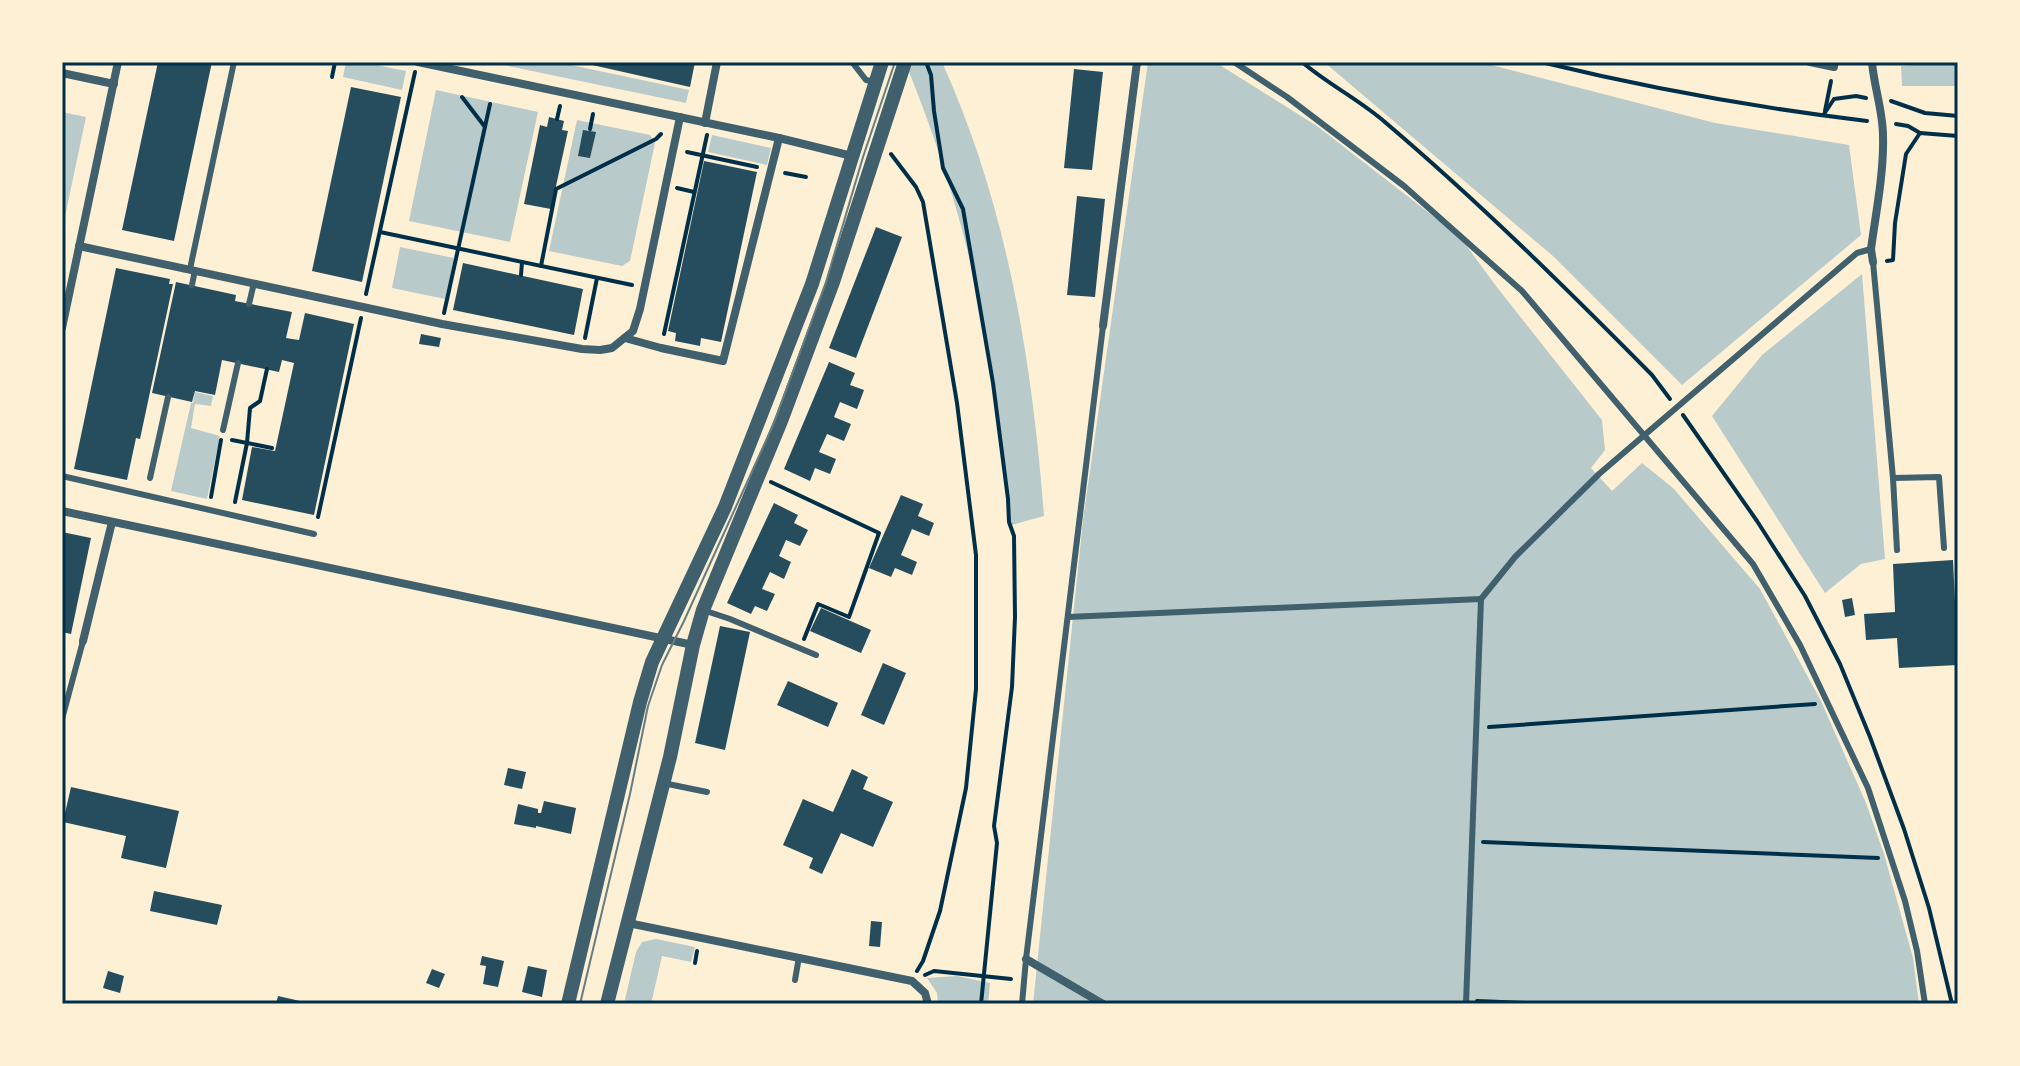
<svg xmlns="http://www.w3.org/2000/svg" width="2020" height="1066" font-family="Barlow,sans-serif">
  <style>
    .green { fill: #b9caca }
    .building { fill: #264d5e }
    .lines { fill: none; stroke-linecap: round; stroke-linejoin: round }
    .path { stroke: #003049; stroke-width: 4 }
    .service { stroke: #3f606c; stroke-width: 6 }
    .minor { stroke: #3f606c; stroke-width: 8 }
    .tertiary { stroke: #3f606c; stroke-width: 14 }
    .tram { stroke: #657d81; stroke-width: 2 }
    .neatline { fill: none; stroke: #003049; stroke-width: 3 }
  </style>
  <rect width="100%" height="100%" fill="#fdf0d5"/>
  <g class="green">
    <polygon points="346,62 361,62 406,71 402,90 343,77"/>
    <polygon points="489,62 557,62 689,90 686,103"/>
    <path d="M905,62H942C1007,206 1032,359 1044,516L1008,526C1001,366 966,210 905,62Z"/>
    <polygon points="1148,62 1215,62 1317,126 1460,237 1496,286 1602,420 1605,450 1591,468 1612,491 1642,463 1673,488 1760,589 1821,701 1866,803 1884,854 1913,958 1919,1004 1033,1004 1083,520"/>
    <polygon points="1324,62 1480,62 1715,123 1849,145 1861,235 1682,385 1553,256"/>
    <polygon points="1958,62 1958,86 1902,86 1901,66"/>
    <polygon points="436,90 538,112 510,242 409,221"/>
    <polygon points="62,112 86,117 62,231"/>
    <polygon points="577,120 650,135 655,143 630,261 622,266 549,251"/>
    <polygon points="712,135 771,148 767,165 708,152"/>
    <polygon points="400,247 454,258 445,299 392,288"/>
    <polygon points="1862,274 1885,559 1861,564 1825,593 1712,416 1762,355"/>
    <polygon points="195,392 213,396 211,406 195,404 191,428 220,436 207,499 171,491 191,403 193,403"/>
    <polygon points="656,939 695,947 691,962 662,956 651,1004 624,1004 636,952 642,942"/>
    <polygon points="957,976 990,983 988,1004 938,1004 937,993 927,978"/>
  </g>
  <g class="building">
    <polygon points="158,62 212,62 174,241 122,230"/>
    <polygon points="579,62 695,62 690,87"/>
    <polygon points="1074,69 1103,72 1092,170 1064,168"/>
    <polygon points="351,87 401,97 362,282 312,271"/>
    <polygon points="549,117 564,121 562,130 568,131 551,209 524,204 540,125 547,127"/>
    <polygon points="583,130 596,132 590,158 578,156"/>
    <polygon points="704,161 757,172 721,342 701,338 700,346 675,341 676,333 668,331"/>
    <polygon points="1077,196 1105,199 1095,297 1067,295"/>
    <polygon points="876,227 902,237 856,358 829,348"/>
    <polygon points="463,263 583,289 574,335 453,310"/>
    <polygon points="116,268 170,279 169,284 173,284 140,439 136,438 127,480 74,469"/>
    <polygon points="176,282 236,295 235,301 292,312 286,338 292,339 299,340 305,313 354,324 314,515 242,500 252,447 275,451 294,363 282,360 279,372 222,360 215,395 195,391 192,402 152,393"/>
    <polygon points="421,334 441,338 439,347 419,344"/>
    <polygon points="829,362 855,373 850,385 864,390 857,409 840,402 834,417 851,424 844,441 827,434 819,452 836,459 830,474 815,468 810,481 784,469"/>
    <polygon points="901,495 923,504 918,516 934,523 929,536 912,529 901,555 917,562 912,575 895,568 891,577 869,568"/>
    <polygon points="774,503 798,515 794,523 808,530 800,546 786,540 779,556 791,562 784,579 770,572 762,589 775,594 767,611 755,606 751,614 727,603"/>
    <polygon points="62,532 91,538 71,634 62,632"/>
    <polygon points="1953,560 1958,665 1899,668 1897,638 1866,640 1864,614 1895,612 1893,564"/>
    <polygon points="1852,598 1855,615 1845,617 1842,600"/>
    <polygon points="821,608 871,630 861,653 810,631"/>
    <polygon points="720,626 750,632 725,750 695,743"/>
    <polygon points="883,663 906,673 884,725 861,715"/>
    <polygon points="788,681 838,703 828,727 777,705"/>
    <polygon points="508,768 526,772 522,789 504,785"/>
    <polygon points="852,769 868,777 863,789 893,802 873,847 841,833 822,874 809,868 813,858 783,845 803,799 833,812"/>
    <polygon points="71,787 179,811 166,868 121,858 126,836 63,822"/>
    <polygon points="544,801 576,808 571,834 536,826 536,828 514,824 518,804 538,809 538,813 541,813"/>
    <polygon points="154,891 222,905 217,925 150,911"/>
    <polygon points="871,921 882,922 880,947 869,946"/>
    <polygon points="482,956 504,961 498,987 483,984 486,966 480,965"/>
    <polygon points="528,966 547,970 542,997 522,992"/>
    <polygon points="432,969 445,974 439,988 426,983"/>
    <polygon points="108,971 124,976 120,993 103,988"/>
    <polygon points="278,996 309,1003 309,1004 276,1004"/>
  </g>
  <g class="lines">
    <g class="path">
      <polyline points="926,62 931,75 934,111 943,168 963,209 993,383 1008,499 1009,522 1014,536 1015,617 1012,687 994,826 997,843 981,1004"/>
      <path d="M1302,62C1329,85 1360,100 1386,123C1479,202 1566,288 1652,375L1670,399"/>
      <path d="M1541,62C1648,88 1758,108 1867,121"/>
      <polyline points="332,77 335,62"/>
      <polyline points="462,97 485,127"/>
      <polyline points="1891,101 1925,113 1958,116"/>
      <polyline points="1825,111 1831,81"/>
      <polyline points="1824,114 1834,99 1856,96 1866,98"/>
      <polyline points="557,119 560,106"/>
      <polyline points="1896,124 1908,126 1920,133"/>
      <polyline points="590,129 593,114"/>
      <polyline points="687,152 757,167"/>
      <polyline points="891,154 916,187 923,202 957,403 976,555 976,689 966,788 940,911 923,961 917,971"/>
      <polyline points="785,173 806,177"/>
      <polyline points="677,188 694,192"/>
      <polyline points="380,232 632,285"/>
      <polyline points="1887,261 1893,260 1895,223 1906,154 1920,133 1958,136"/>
      <polyline points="541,266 556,189 656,139 661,134"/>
      <polyline points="521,275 522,262"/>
      <polyline points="366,294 415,72"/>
      <polyline points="444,313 490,104"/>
      <polyline points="664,334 707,135"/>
      <polyline points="585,338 597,278"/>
      <polyline points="1683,415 1757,521 1805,596 1840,664 1870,737 1904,829 1929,908 1952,1004"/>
      <polyline points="232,440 272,448"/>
      <polyline points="771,482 879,533 849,617 818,604 804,639"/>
      <polyline points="211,497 221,440"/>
      <polyline points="235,502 247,443 250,408 260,401 267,369"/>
      <polyline points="318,517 361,318"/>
      <polyline points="1489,727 1815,704"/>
      <polyline points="1483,842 1878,858"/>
      <polyline points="695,963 697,951"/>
      <polyline points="925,975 934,971 1011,979"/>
      <polyline points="1477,1001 1551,1004"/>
    </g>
    <g class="service">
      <polyline points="852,62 866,80 875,82"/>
      <polyline points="1234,62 1287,97 1404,186 1522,291 1753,564 1800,645 1868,788 1905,901 1917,951 1925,1004"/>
      <polyline points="1873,262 1893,478"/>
      <polyline points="190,269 234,62"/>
      <polyline points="192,285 195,270"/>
      <polyline points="249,304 254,283"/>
      <polyline points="223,430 238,363"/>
      <polyline points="62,476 314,534"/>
      <polyline points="150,478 168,397"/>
      <polyline points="1897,550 1893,478 1939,477 1944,548"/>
      <polyline points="703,610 730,619 816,655"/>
      <polyline points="1068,617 1481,599"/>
      <polyline points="62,719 83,641"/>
      <polyline points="663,783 707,792"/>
      <polyline points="795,980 799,957"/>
      <polyline points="1022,1004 1026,959 1103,326"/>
      <polyline points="1466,1004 1481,599 1515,557 1599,474 1857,253 1871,249"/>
    </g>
    <g class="minor">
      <polyline points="418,62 779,138 852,156"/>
      <polyline points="1810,62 1834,67 1834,62"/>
      <path d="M1872,62C1874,87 1883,111 1883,136C1884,173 1876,212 1871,249L1873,262"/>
      <polyline points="62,73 114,84"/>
      <polyline points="705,123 717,62"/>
      <polyline points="79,246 442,324 582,349 600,350 612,348 633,331 640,309 680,117"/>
      <polyline points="1103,326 1137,62"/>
      <polyline points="62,328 118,62"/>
      <polyline points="625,338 661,348 723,361 779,138"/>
      <polyline points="62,511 693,645"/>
      <polyline points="83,641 112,522"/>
      <polyline points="628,923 912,981 925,993 928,1004"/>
      <polyline points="1026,959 1103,1004"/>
    </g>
    <g class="tertiary">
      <polyline points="568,1004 640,702 652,662 725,507 812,284 882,62"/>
      <polyline points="607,1004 670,757 693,645 703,610 781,421 833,282 905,62"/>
    </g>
    <polyline class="tram" points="580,1004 630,794 648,706 662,665 684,621 774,423 826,282 863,157 895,62"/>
  </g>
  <rect width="2020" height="1066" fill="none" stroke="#fdf0d5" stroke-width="128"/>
  <rect x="64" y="64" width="1892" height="938" class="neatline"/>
</svg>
